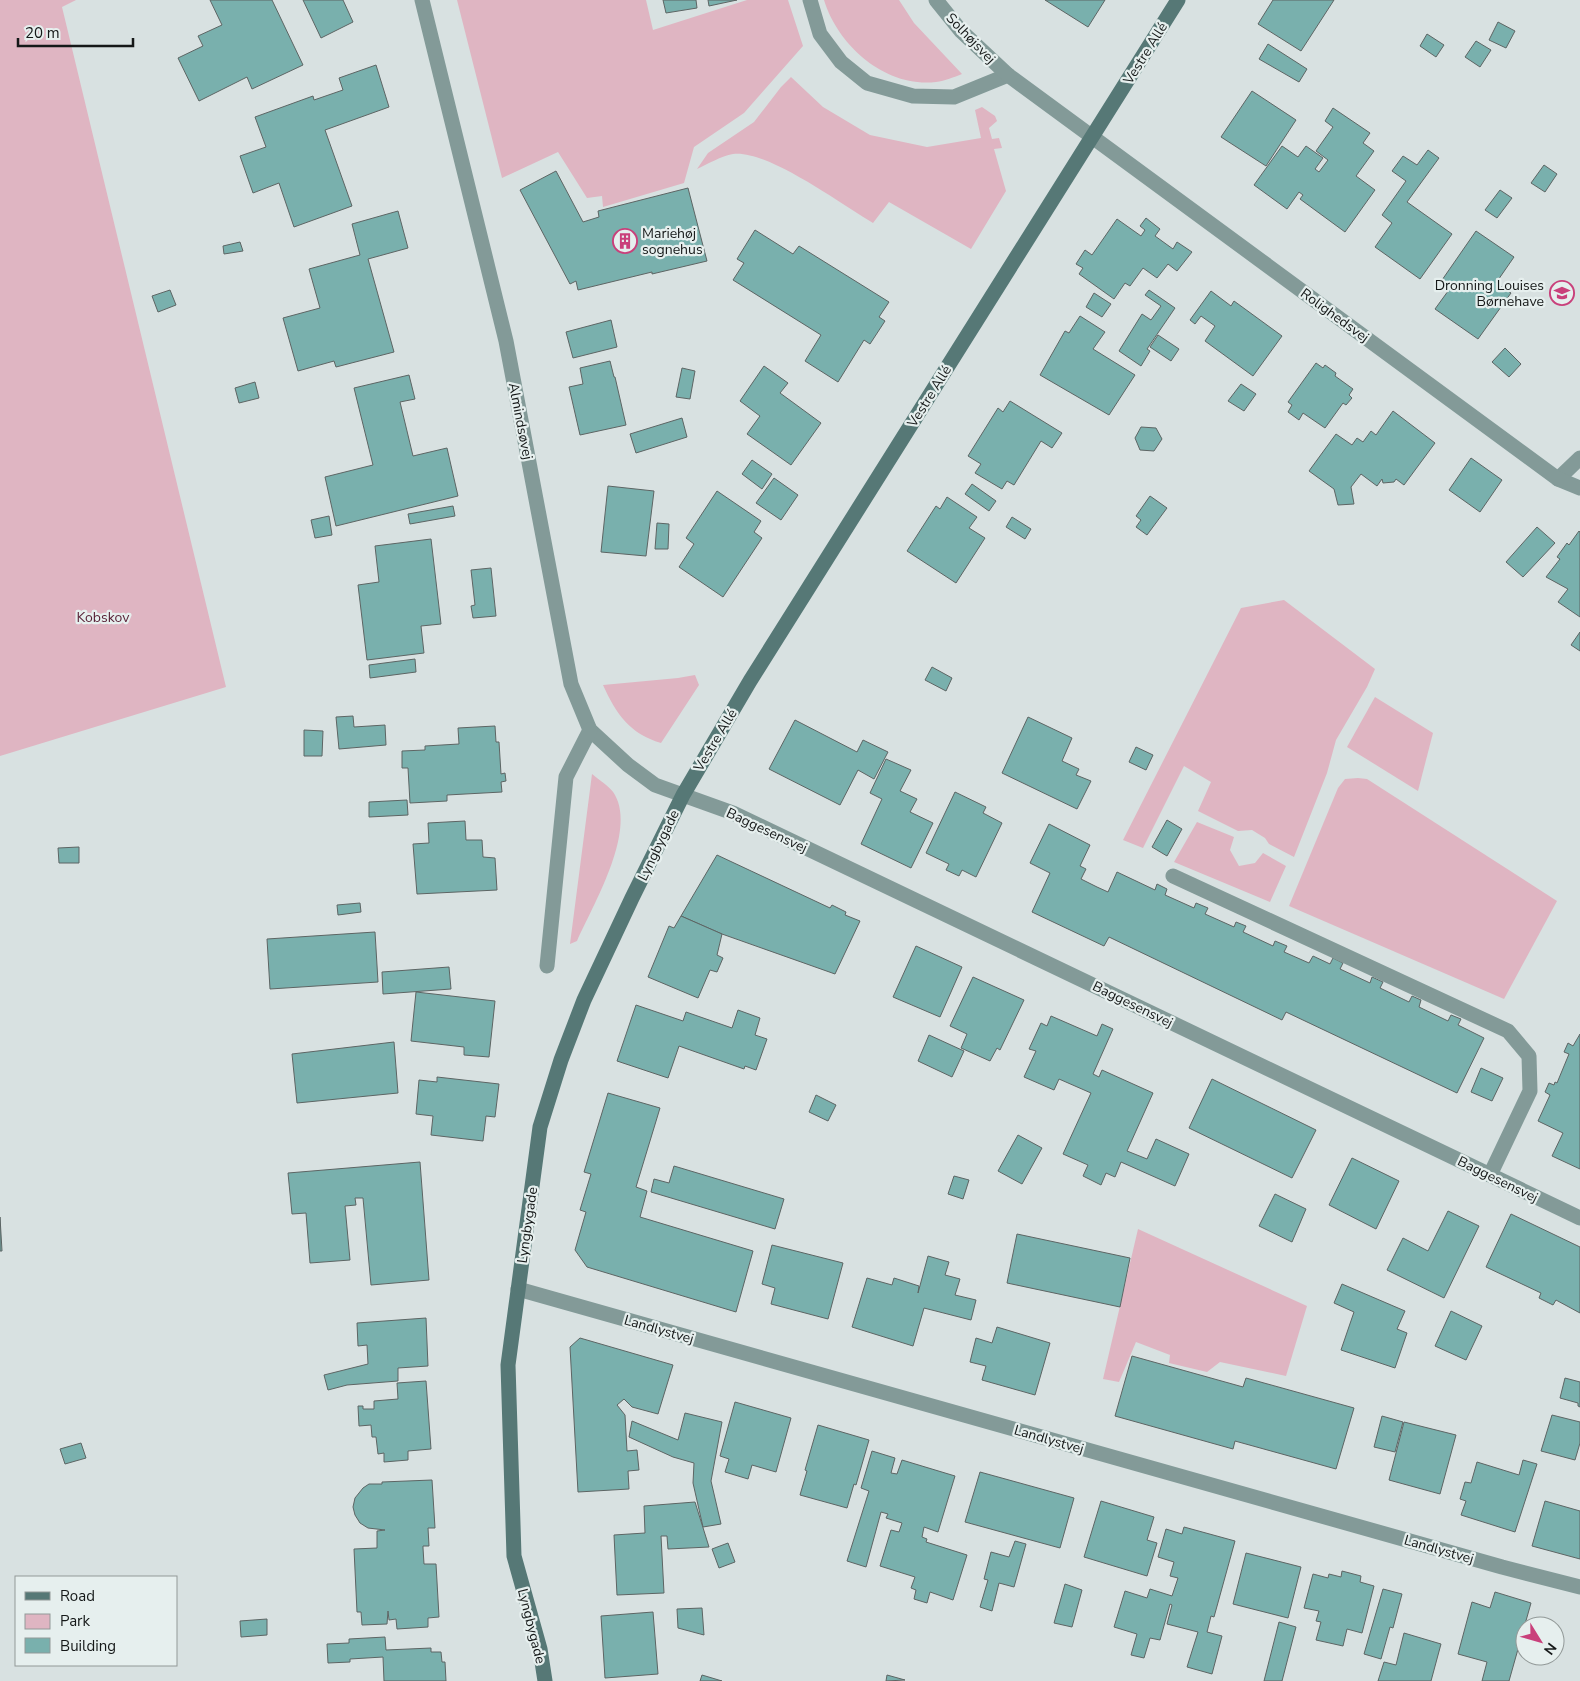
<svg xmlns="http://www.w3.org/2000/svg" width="1580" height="1681" font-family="'Nunito Sans',sans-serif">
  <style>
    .green { fill: #dfb5c2 }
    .building { fill: #79b0ad; stroke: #5d6564 }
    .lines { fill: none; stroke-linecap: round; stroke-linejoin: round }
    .lane { stroke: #839a98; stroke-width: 15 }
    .street { stroke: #839a98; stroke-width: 15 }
    .secondary { stroke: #567876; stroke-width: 15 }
    .labels { text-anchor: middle; stroke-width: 4.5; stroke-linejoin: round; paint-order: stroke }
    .street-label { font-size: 14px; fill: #151818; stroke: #e6efee }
    .poi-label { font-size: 14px; fill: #151818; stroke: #e6efee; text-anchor: start }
    .park-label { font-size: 14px; fill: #571f35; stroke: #e6efee }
  </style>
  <rect width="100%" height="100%" fill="#d8e1e1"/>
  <g class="green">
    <polygon points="0,0 76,0 62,7 226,687 0,756"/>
    <polygon points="457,0 646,0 653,30 747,0 788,0 803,46 744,113 694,147 684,183 603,207 602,196 587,198 558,152 502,178"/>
    <path d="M824,0H899L914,23L962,74C954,77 945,81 936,82C886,88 838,46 824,0Z"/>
    <path d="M791,77L823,107L870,135L927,147L981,138L975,110L982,107L995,116L997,121L989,128L992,139L999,138L1002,148L994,149L1006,191L971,249L889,202L873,223C842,205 767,149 733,154C721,156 708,164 697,169L708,153L754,122L781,87Z"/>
    <polygon points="1284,600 1375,669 1367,687 1336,740 1327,773 1294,857 1269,844 1265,838 1252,830 1238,831 1198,811 1211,782 1184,766 1143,848 1123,840 1241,608"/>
    <path d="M695,675L699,685L661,743C630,734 616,714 603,685L678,678Z"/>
    <polygon points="1375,697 1433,733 1418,791 1347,747"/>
    <path d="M592,774C599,780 611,787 615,795C636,833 593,905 577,941L570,944Z"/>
    <polygon points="1358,778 1367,779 1557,901 1504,999 1289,906 1338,788 1345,779"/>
    <polygon points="1197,822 1234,837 1230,850 1239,866 1255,863 1263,853 1286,866 1270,902 1174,862"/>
    <polygon points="1138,1229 1307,1306 1286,1376 1220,1362 1207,1372 1169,1363 1170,1355 1136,1342 1119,1382 1103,1379"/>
  </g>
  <g class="building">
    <polygon points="210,0 272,0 303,65 252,89 247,77 199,101 178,58 203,46 198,36 222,25"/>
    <polygon points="303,0 343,0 353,22 321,38"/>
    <polygon points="663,0 696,0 697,8 666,13"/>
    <polygon points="708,0 737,0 709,6"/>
    <polygon points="1045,0 1105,0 1088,27"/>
    <polygon points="1273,0 1334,0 1301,51 1258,24"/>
    <polygon points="1498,22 1515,31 1506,48 1489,40"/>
    <polygon points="1427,34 1444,45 1436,57 1420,46"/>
    <polygon points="1476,41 1491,50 1480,67 1465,57"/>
    <polygon points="1268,44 1307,69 1299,82 1259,59"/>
    <polygon points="376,65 389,107 325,130 352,206 294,227 279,183 253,193 240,156 266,147 255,117 313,96 314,100 343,90 339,78"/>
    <polygon points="1252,91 1296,120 1266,166 1221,137"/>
    <polygon points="1333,108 1370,133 1363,143 1374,151 1356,176 1375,190 1345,232 1300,199 1303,195 1299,192 1287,209 1254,185 1282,146 1298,157 1306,146 1323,158 1315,169 1319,172 1328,160 1316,151 1333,127 1325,121"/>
    <polygon points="1428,150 1439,158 1407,202 1452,234 1420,279 1375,247 1392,223 1382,215 1406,181 1392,171 1403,156 1417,165"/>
    <polygon points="1544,165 1557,174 1545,192 1531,183"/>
    <polygon points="556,171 583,222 599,217 598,211 688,188 707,261 652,274 652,272 578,290 576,281 570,284 520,190"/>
    <polygon points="1500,190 1512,198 1497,218 1485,210"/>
    <polygon points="398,211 408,248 368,259 394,352 336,367 334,361 298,371 283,318 320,308 309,269 360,255 352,224"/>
    <polygon points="1146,218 1160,229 1155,236 1173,249 1177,242 1192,252 1177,271 1168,264 1157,278 1143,268 1130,286 1125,283 1114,299 1079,274 1083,268 1076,264 1085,250 1092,255 1117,219 1141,236 1145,230 1140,226"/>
    <polygon points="755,230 793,254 799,246 889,302 879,317 885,321 870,344 864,340 838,382 805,361 821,335 733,280 744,263 737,259"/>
    <polygon points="1476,231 1514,257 1496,283 1511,293 1478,339 1435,309 1451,287 1442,280"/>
    <polygon points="240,242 243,251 224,254 223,246"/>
    <polygon points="170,290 176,305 158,312 152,296"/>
    <polygon points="1149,290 1175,308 1147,349 1150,351 1141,366 1119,351 1142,314 1151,320 1161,306 1145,295"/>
    <polygon points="1211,291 1231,306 1234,301 1282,336 1253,376 1205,341 1215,326 1201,316 1195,324 1190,320"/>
    <polygon points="1094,293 1111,304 1102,317 1086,307"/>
    <polygon points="1080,316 1105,332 1093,349 1135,375 1109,415 1040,375 1065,331 1069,333"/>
    <polygon points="611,320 617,347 573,358 566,332"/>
    <polygon points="1158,335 1179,349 1171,361 1150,347"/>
    <polygon points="1505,348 1521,364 1509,377 1492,362"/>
    <polygon points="610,361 614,377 615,377 626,425 580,435 569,387 583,384 580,368"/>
    <polygon points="1316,363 1323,368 1325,365 1336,373 1335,376 1353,389 1349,395 1352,398 1346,405 1343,403 1325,428 1303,413 1299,420 1288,412 1292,405 1288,402"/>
    <polygon points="764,366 788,383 780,393 821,423 791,465 747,434 760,416 740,401"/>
    <polygon points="682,368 695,371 690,399 676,397"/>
    <polygon points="409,375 415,399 400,402 413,456 447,448 458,496 336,526 325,477 373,465 354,388"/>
    <polygon points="255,382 259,398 239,403 235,388"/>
    <polygon points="1241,384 1256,394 1244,411 1228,401"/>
    <polygon points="1010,401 1062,433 1052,448 1041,441 1014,485 1007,481 1002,489 975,473 981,464 968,456 998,408 1003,412"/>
    <polygon points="1393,411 1435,443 1404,485 1396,479 1394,482 1383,483 1382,479 1377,486 1361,474 1351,487 1354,504 1338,505 1334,489 1309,471 1336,434 1352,445 1357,438 1363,442 1371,431 1376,435"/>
    <polygon points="682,418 687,437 636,453 630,434"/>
    <polygon points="1141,427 1156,428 1162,439 1154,451 1140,450 1135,438"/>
    <polygon points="1471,458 1502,480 1480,512 1449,490"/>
    <polygon points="752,460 772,474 762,489 742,474"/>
    <polygon points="774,478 798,495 781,520 756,503"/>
    <polygon points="972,484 996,501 989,511 965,494"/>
    <polygon points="608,486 654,491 646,556 601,552"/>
    <polygon points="717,491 761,521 754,532 762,538 723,597 679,567 694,544 686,538"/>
    <polygon points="1150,496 1167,508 1147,535 1136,527 1141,520 1136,516"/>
    <polygon points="947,497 977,517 969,528 985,538 956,583 907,551 936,506 940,509"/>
    <polygon points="453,506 455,516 410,524 408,514"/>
    <polygon points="329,516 332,535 315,538 311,520"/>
    <polygon points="1012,517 1031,529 1025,539 1006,527"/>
    <polygon points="657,523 669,524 668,549 655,549"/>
    <polygon points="1537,527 1555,543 1523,577 1506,562"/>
    <polygon points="1579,531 1580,532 1580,617 1558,602 1568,589 1546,577 1560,559 1557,557 1567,543 1569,545"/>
    <polygon points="431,539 441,624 421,626 424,653 367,660 358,585 379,582 375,546"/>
    <polygon points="491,568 496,616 473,618 471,606 475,605 471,570"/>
    <polygon points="1580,632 1580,651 1571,645"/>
    <polygon points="415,659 416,672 370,678 369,665"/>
    <polygon points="932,667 952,678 946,691 925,680"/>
    <polygon points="353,716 354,727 385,725 386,745 339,749 336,717"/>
    <polygon points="1028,717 1072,738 1062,761 1079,769 1076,775 1091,781 1077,809 1002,773"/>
    <polygon points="795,720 857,752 863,740 888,752 874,779 858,770 840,805 769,769"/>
    <polygon points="495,726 496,742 499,742 501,774 505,773 506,781 501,782 502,792 447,795 447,801 410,803 408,768 402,768 402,751 425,750 425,746 459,744 458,728"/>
    <polygon points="304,730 323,731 322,756 304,756"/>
    <polygon points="1136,747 1153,755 1146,770 1129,762"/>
    <polygon points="886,759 911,770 900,791 917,799 910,812 933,823 911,868 861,844 882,799 870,793"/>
    <polygon points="955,792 986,807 983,813 1002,823 976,877 962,870 959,876 946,870 949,864 926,853"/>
    <polygon points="407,800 408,815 369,817 369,802"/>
    <polygon points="1167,820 1182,829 1167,856 1152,847"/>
    <polygon points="465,821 466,840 482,840 483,857 495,858 497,890 417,894 413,844 429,843 428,823"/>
    <polygon points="1049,824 1090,845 1080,866 1086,869 1081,879 1097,887 1108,892 1117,872 1155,890 1157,884 1167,889 1165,895 1194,908 1196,903 1208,908 1205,914 1234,927 1236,922 1246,926 1243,932 1273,946 1275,941 1287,946 1284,952 1309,963 1313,956 1330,964 1333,958 1343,963 1340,969 1370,983 1372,977 1383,982 1380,988 1409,1002 1412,996 1421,1000 1419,1007 1448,1021 1451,1015 1461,1019 1458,1025 1484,1038 1457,1093 1286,1012 1282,1020 1109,937 1104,946 1032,912 1050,873 1030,863"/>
    <polygon points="79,847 79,863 59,863 58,848"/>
    <polygon points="717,855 830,908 832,905 846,912 845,915 860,921 835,974 722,934 681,916"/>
    <polygon points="360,903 361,912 338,915 337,905"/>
    <polygon points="681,916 722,934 717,955 723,958 717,972 710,970 698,998 648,977 669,926 674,928"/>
    <polygon points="375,932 378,982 270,989 267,939"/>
    <polygon points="916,946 962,967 940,1017 893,997"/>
    <polygon points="449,967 451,989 383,994 382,972"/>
    <polygon points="973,977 1024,1000 1000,1050 997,1048 990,1061 961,1048 967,1034 950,1026"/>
    <polygon points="416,992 495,1001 489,1057 464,1055 464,1047 411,1041"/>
    <polygon points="636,1005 683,1021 686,1012 732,1028 738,1010 760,1018 755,1035 767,1039 756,1070 745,1066 744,1069 679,1046 668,1078 617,1061"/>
    <polygon points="1051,1016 1097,1036 1102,1024 1113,1029 1093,1074 1099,1077 1102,1070 1153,1093 1127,1151 1147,1159 1156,1139 1189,1154 1175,1186 1121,1162 1115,1177 1106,1173 1101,1185 1083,1176 1088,1165 1063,1154 1091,1093 1059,1079 1054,1090 1024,1077 1036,1051 1029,1049 1041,1023 1047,1026"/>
    <polygon points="1580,1034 1580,1169 1552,1156 1563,1133 1538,1121 1550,1095 1545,1092 1549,1083 1554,1085 1555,1082 1557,1083 1569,1054 1564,1052 1568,1043 1573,1046"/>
    <polygon points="929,1035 964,1051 952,1077 918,1061"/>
    <polygon points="394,1042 398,1093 297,1103 292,1054"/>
    <polygon points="1481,1068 1503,1078 1492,1101 1471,1092"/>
    <polygon points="437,1077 499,1084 495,1117 486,1116 483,1141 431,1135 433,1116 416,1114 419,1080 437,1082"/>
    <polygon points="1212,1079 1316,1130 1292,1178 1189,1128"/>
    <polygon points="608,1093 660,1108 636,1187 647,1191 640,1217 753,1251 736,1312 587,1267 575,1250 586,1212 580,1210 591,1174 584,1172"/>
    <polygon points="816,1095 836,1105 828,1121 809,1112"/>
    <polygon points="1018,1135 1042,1148 1022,1184 998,1171"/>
    <polygon points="1352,1158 1399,1181 1376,1229 1329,1205"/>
    <polygon points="420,1162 429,1280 371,1285 363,1198 355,1198 356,1205 345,1206 350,1260 310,1263 306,1213 292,1214 288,1173"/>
    <polygon points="674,1166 784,1199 775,1229 651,1192 654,1179 669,1183"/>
    <polygon points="954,1176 969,1180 963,1199 948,1194"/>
    <polygon points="1275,1194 1306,1209 1292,1242 1259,1226"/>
    <polygon points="1448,1211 1479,1226 1444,1298 1387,1270 1403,1238 1428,1251"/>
    <polygon points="1511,1214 1580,1247 1580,1313 1556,1300 1553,1305 1539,1298 1541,1293 1486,1267"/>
    <polygon points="0,1217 2,1251 0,1251"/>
    <polygon points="1017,1234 1130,1258 1120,1307 1007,1283"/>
    <polygon points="772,1245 843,1263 828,1319 771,1304 775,1288 762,1284"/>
    <polygon points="928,1256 949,1262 945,1275 960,1279 955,1295 976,1300 971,1320 924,1308 913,1346 852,1327 867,1278 892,1285 894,1278 919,1286 918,1293"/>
    <polygon points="1342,1284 1405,1311 1397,1329 1407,1333 1395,1368 1341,1350 1354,1312 1334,1303"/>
    <polygon points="1451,1311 1482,1326 1466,1360 1435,1346"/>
    <polygon points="426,1318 428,1366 398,1368 398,1381 347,1385 328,1390 324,1375 368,1364 367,1345 358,1346 357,1323"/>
    <polygon points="997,1327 1050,1343 1035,1395 982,1380 986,1366 970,1362 976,1338 992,1343"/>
    <polygon points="580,1338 673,1365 658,1414 632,1407 624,1399 617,1405 625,1415 627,1451 637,1450 639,1470 628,1471 629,1489 578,1492 570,1347"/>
    <polygon points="1132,1356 1243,1387 1246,1378 1354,1408 1336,1469 1235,1441 1233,1449 1115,1416"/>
    <polygon points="1565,1378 1580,1382 1580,1407 1578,1406 1578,1403 1560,1398"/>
    <polygon points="426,1381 431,1449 408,1451 408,1460 384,1462 384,1453 378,1454 376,1437 372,1437 371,1425 359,1426 358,1406 363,1406 363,1409 374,1409 374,1401 398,1399 397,1383"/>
    <polygon points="735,1402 791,1418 776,1472 752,1465 748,1479 725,1472 729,1459 720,1456"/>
    <polygon points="685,1413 722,1422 711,1481 721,1524 703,1527 693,1483 694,1463 673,1457 629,1437 632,1421 678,1440"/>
    <polygon points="1552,1415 1580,1422 1580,1443 1575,1460 1541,1451"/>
    <polygon points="1382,1416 1403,1422 1395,1452 1374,1447"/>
    <polygon points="1404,1422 1456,1435 1440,1494 1389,1480"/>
    <polygon points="818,1425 869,1440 856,1485 854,1484 847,1508 800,1495 807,1471 805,1470"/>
    <polygon points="81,1443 86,1458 65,1464 60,1449"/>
    <polygon points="872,1451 895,1458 891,1473 897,1474 902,1460 955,1476 938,1532 924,1527 922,1537 927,1539 926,1542 967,1555 953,1600 930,1592 927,1603 914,1599 916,1590 911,1588 915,1577 880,1566 891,1530 899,1532 902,1523 886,1518 888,1514 881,1512 866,1567 847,1561 869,1491 861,1488"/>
    <polygon points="1523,1460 1537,1464 1515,1532 1461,1515 1466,1501 1460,1499 1465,1482 1471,1483 1477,1462 1519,1475"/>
    <polygon points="980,1472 1074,1498 1060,1548 965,1522"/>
    <polygon points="432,1480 435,1528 428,1528 429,1546 423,1546 423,1548 424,1564 436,1564 439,1617 428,1618 428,1627 397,1629 396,1619 389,1620 388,1611 387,1624 362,1625 361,1612 357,1612 354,1549 377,1548 377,1531 385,1530 368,1528 360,1523 355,1515 353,1507 355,1498 363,1488 369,1484 382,1484 382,1482"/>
    <polygon points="1101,1501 1154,1517 1147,1540 1157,1543 1147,1576 1084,1557"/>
    <polygon points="1545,1501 1580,1511 1580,1559 1532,1546"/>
    <polygon points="695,1502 709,1547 668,1549 667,1536 661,1536 664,1593 617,1595 614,1535 645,1533 644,1506"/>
    <polygon points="1184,1527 1235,1541 1214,1617 1211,1616 1207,1632 1222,1636 1212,1674 1187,1667 1198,1632 1167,1624 1172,1605 1170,1604 1160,1640 1150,1638 1144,1658 1131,1655 1137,1634 1114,1627 1125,1591 1147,1598 1150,1589 1172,1596 1178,1578 1170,1576 1174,1562 1158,1557 1166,1529 1182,1534"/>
    <polygon points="1015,1541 1026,1544 1014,1587 999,1583 992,1611 980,1607 988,1580 984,1579 991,1552 1009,1557"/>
    <polygon points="728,1543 735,1562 719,1568 712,1549"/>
    <polygon points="1246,1553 1301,1567 1288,1618 1233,1604"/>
    <polygon points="1342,1571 1361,1576 1360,1582 1374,1586 1362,1633 1347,1629 1343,1646 1316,1640 1321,1622 1316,1621 1319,1611 1304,1608 1313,1574 1328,1578 1329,1574 1341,1577"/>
    <polygon points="1065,1584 1082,1590 1072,1627 1054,1623"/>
    <polygon points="1383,1589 1402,1594 1393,1628 1390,1627 1381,1659 1364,1654"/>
    <polygon points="1495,1592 1531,1603 1509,1681 1482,1681 1487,1662 1458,1654 1472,1602 1490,1608"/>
    <polygon points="702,1608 704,1635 678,1628 677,1609"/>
    <polygon points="653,1612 658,1674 605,1678 601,1616"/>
    <polygon points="267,1619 267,1635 241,1637 240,1621"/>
    <polygon points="1279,1622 1296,1627 1282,1681 1264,1681"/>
    <polygon points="1404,1633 1441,1644 1431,1681 1378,1681 1384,1662 1396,1665"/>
    <polygon points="385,1637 386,1650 431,1648 431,1652 441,1652 442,1662 445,1662 446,1681 384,1681 383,1657 350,1659 350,1662 328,1663 327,1644 349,1643 349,1639"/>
    <polygon points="702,1675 722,1681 700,1681"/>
    <polygon points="887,1675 905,1680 886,1681"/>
  </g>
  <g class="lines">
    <g class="lane">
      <polyline points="810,0 820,34 841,62 867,83 913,96 954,97 1008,75"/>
      <polyline points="1558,479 1580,458"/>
      <polyline points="1173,876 1508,1031 1529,1056 1530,1091 1490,1175"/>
    </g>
    <g class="street">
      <polyline points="422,0 506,341 571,684 590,730 628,765 655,785 733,813 1580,1218"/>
      <polyline points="936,0 961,31 1008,75 1558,479 1580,488"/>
      <polyline points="547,966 566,777 590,730"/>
      <polyline points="518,1289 1502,1567 1580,1587"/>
    </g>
    <polyline class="secondary" points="545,1681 540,1649 514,1556 508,1365 540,1127 561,1060 584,1000 632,898 683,795 750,681 1178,0"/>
  </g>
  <defs>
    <symbol id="building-ring" viewBox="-11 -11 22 22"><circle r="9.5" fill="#e6efee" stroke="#c9407b" stroke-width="1.5"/><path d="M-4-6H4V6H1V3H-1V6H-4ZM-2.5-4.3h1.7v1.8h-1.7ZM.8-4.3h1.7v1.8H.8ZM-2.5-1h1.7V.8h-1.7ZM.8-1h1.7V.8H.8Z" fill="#c9407b"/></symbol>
    <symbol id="school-ring" viewBox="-11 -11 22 22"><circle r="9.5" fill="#e6efee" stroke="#c9407b" stroke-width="1.5"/><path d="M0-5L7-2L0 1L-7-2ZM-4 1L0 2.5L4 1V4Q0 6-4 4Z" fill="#c9407b"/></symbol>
  </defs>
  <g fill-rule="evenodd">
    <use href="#building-ring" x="611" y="227" width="28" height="28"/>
    <use href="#school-ring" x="1548" y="279" width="28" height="28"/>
  </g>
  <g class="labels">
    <g class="street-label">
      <text transform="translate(971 38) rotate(46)" y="5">Solhøjsvej</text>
      <text transform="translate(1145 53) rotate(-58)" y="5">Vestre Allé</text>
      <text transform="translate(1335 315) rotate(36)" y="5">Rolighedsvej</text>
      <text transform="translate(929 396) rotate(-58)" y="5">Vestre Allé</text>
      <text transform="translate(521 421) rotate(79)" y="5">Almindsøvej</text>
      <text transform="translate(715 740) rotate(-59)" y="5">Vestre Allé</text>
      <text transform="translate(767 830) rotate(25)" y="5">Baggesensvej</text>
      <text transform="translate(658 845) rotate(-64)" y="5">Lyngbygade</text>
      <text transform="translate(1133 1004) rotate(26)" y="5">Baggesensvej</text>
      <text transform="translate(1498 1179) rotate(26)" y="5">Baggesensvej</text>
      <text transform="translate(527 1225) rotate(-82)" y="5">Lyngbygade</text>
      <text transform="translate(659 1329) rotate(16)" y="5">Landlystvej</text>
      <text transform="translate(1049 1439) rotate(16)" y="5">Landlystvej</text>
      <text transform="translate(1439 1549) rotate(16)" y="5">Landlystvej</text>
      <text transform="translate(532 1626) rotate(76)" y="5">Lyngbygade</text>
    </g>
    <g class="poi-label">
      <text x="642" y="238">Mariehøj<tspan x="642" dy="16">sognehus</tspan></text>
      <text x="1544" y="290" text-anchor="end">Dronning Louises<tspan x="1544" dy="16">Børnehave</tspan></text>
    </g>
    <g class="park-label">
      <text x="103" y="622">Kobskov</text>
    </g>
  </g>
  <rect x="15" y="1576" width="162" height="90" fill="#e6efee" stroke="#929998"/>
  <rect x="25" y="1592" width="25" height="8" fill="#567876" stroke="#929998"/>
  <text x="60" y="1601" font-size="15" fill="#151818">Road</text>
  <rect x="25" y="1614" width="25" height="15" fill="#dfb5c2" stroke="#929998"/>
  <text x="60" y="1626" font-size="15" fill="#151818">Park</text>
  <rect x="25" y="1638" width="25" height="15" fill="#79b0ad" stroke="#929998"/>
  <text x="60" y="1651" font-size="15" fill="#151818">Building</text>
  <g transform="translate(1540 1641) rotate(127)"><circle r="24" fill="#e6efee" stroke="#929998"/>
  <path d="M0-4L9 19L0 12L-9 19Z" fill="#c9407b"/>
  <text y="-8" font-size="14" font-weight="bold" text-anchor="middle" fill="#151818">N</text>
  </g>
  <path d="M18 38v8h115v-8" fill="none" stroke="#151818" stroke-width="2.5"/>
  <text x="25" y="38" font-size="15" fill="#151818" stroke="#e6efee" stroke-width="4" paint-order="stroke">20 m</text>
</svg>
